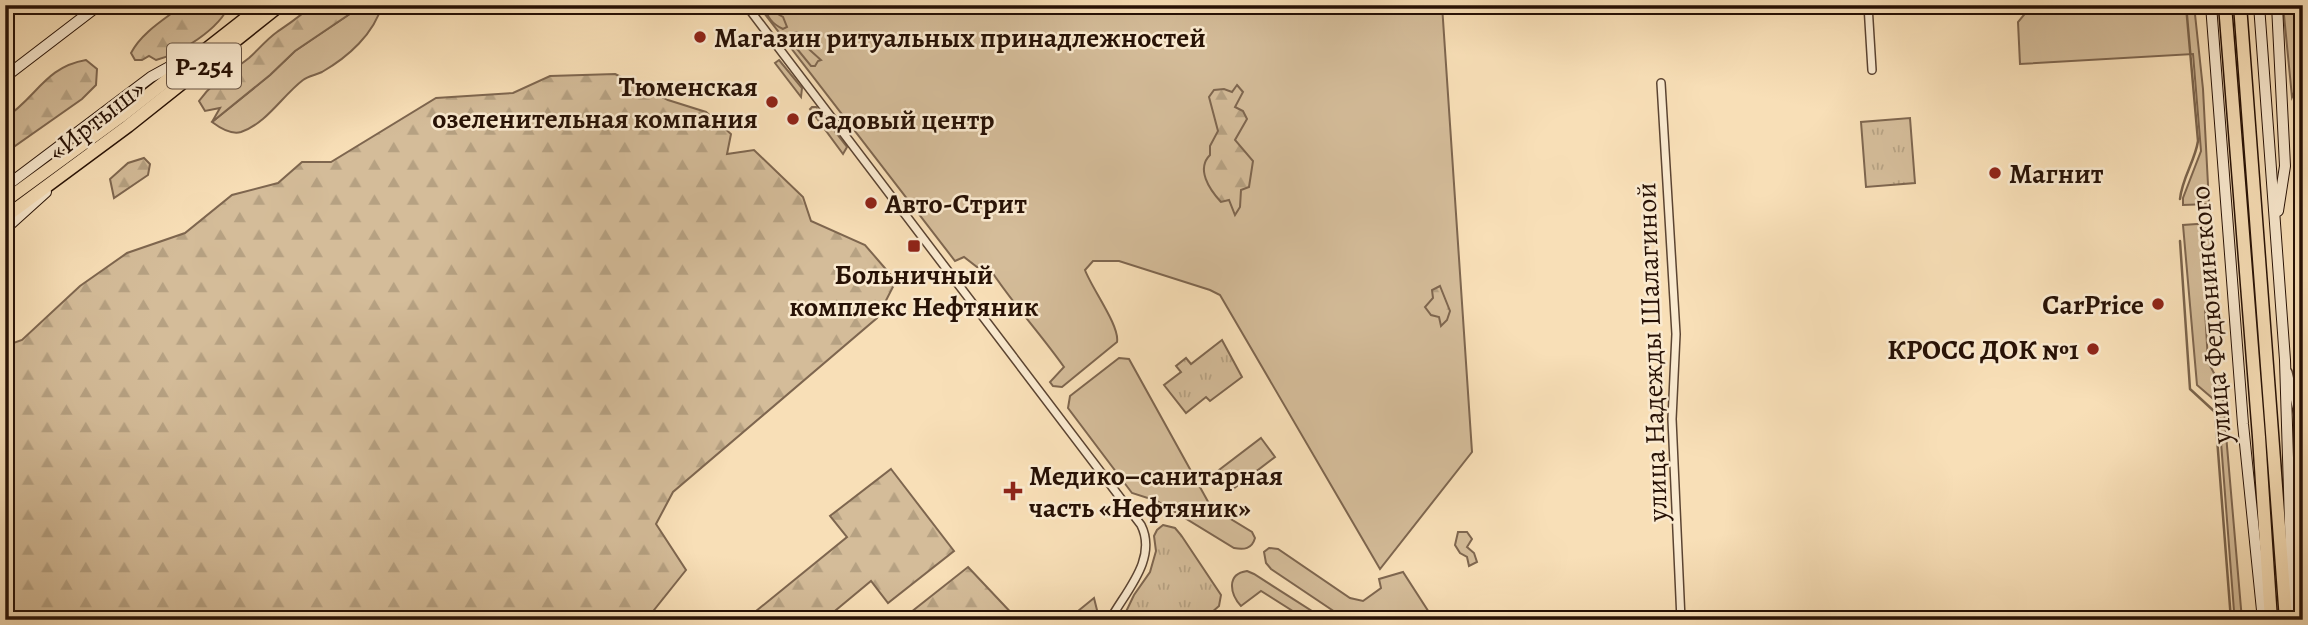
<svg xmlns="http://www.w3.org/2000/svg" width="2308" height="625" font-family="Alegreya,serif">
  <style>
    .green { fill: #d4bc99; stroke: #7e664f; stroke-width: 2 }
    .forest { fill: url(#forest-firs); stroke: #7e664f; stroke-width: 2 }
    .park { fill: url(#park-tufts); stroke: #7e664f; stroke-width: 2 }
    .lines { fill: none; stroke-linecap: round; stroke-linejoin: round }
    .stream { stroke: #7a634b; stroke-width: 2.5 }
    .street-casing { stroke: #5b4432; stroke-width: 10 }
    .secondary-casing { stroke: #271105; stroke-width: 12 }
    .highway-casing { stroke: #271105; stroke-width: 15 }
    .street { stroke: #faead0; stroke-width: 7 }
    .secondary { stroke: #faead0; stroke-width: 10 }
    .highway { stroke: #f8dfb7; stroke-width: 12 }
    .poi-dot { fill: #8f2418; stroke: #faead0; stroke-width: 2.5 }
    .labels { text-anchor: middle; stroke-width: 5; stroke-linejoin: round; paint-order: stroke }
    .shield { fill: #faead0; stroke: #665242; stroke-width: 2 }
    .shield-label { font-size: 26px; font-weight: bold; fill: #271105 }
    .poi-label { font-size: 28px; font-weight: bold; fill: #271105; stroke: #faead0; text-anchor: start }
    .street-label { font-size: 28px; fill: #271105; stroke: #faead0 }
  </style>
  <defs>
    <pattern id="forest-firs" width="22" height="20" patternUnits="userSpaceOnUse" patternTransform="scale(1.75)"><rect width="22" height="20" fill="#d4bc99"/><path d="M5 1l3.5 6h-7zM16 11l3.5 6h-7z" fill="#b6a182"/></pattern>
    <pattern id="park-tufts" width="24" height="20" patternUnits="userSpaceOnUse" patternTransform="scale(1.75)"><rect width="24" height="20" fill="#d4bc99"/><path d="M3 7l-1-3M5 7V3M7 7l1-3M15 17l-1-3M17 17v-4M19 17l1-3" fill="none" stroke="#b6a182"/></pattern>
  </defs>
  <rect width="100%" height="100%" fill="#f8dfb7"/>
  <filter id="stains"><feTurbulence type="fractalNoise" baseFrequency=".00286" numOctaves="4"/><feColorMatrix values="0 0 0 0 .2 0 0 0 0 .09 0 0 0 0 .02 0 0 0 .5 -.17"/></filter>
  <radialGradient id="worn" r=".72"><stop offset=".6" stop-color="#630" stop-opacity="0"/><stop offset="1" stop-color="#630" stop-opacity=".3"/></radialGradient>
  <g class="green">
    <path d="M363,5H382C374,34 348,57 322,72C316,75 308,76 303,80C282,96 267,123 241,132C231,135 220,128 212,122L270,75L295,51Z"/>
    <path d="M761,5H1442L1472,452L1380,569L1220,295L1210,290L1119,261H1093L1085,270C1092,289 1120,326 1117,342L1062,387L1053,386L1050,382L1064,367C1040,333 1012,303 990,269L977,267L964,257L955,261L761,9Z"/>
    <polygon points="2032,5 2194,5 2203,89 2209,204 2183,205 2183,198 2201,151 2193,54 2020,64 2018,22"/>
    <polygon points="2283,5 2303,5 2303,72 2292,97"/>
    <polygon points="779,60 802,88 801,97 775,63"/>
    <polygon points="812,107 816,107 847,147 843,154 810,109"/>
    <polygon points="2211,223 2215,278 2205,309 2208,362 2222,388 2242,620 2068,620 2067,615 2234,611 2218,403 2197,385 2183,225"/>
    <path d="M1119,358L1129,359L1211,507L1252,532L1255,538C1252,549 1244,550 1234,548L1157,501L1132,493L1068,408L1070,396Z"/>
    <polygon points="1261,438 1275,457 1233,489 1219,470"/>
    <polygon points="1458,532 1467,532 1472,539 1467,547 1474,553 1477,562 1469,566 1467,557 1460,553 1455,545"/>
    <polygon points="1269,548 1278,549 1350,598 1363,601 1381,588 1379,579 1403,572 1434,620 1347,620 1271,569 1266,563 1264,552"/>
    <path d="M1247,571L1254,574L1326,620H1307L1261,591L1241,606C1230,594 1226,574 1247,571Z"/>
  </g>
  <g class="forest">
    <path d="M183,5H229C220,29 179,54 156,60L149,56L142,60H135L131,53C142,32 165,19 183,5Z"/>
    <path d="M312,5H363L295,51L270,75L212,122L220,108L205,111L199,101C213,81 230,73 249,58C258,50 267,39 277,32C290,23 301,16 312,5Z"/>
    <path d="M765,5H777L776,13L783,17L787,27L783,29C772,24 766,16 765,5Z"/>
    <polygon points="796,32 802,34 801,42 821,60 818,61 815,66 811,66 789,39 791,34"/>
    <path d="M86,60L97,69L96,85L82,99L5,153V118C37,97 45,67 86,60Z"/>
    <polygon points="615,74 668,100 706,112 731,134 727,154 754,150 803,197 811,221 865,245 896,281 877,318 673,492 656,524 686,570 646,620 5,620 5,346 22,340 80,286 127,253 185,233 232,195 278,183 302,162 331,162 436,98 513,93 550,76"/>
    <path d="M1237,85L1243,92L1235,107L1243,111L1247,119L1235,140L1253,161L1249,187L1241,190L1240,207L1235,215L1229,200L1221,202C1209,189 1196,169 1210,155V146L1218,131L1209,97L1214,90L1224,89L1232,92Z"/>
    <polygon points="144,158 150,164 148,175 114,198 110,179 128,163"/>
    <polygon points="1440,286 1450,311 1447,320 1441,326 1439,317 1431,315 1425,307 1433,298 1432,290"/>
    <polygon points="891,469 954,551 888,603 871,581 824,620 745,620 847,537 830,516"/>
    <polygon points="968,567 1018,620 901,620"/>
  </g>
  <g class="park">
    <polygon points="1910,118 1915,183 1866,187 1861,122"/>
    <polygon points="1222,340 1242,377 1210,401 1206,397 1186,413 1164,385 1181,372 1176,366 1186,358 1191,364"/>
    <polygon points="1163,525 1175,528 1181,535 1221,595 1219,606 1203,620 1122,620 1134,595 1150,572 1156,551 1154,536 1157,530"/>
    <polygon points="1094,598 1097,610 1095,620 1067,620"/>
  </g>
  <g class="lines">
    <g class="stream">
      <path d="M2180,199C2182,178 2195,161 2198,141L2186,5"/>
      <polyline points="2180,241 2190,389 2215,412 2231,620"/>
    </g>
    <defs>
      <g id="street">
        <path d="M746,5L1141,525C1158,559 1125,592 1110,620"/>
        <polyline points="1868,5 1872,70"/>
        <polyline points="1661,83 1676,334 1672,419 1681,620"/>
        <polyline points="2288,372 2300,423 2303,481"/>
      </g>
      <g id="secondary">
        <polyline points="2211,5 2243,424 2263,620"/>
        <polyline points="2259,5 2285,360 2293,620"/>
        <polyline points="2277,5 2285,166 2278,211"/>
        <polyline points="5,77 99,5"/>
        <polyline points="5,187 151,77 193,54"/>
        <polyline points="5,229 46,192"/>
      </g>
      <g id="highway">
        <polyline points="2225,5 2259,437 2271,620"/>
        <polyline points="2240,5 2286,620"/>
        <polyline points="5,201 120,117 263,5"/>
        <polyline points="5,217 128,126 280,5"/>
      </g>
    </defs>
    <use href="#street" class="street-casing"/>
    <use href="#secondary" class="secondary-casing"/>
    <use href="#highway" class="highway-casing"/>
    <use href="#street" class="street"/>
    <use href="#secondary" class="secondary"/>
    <use href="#highway" class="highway"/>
  </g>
  <g class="poi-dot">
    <circle cx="700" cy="37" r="7"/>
    <circle cx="772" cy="102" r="7"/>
    <circle cx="793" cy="119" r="7"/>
    <circle cx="1995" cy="173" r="7"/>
    <circle cx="871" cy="203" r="7"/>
    <rect x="907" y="239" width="14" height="14" rx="3.5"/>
    <circle cx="2158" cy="304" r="7"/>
    <circle cx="2093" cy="349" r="7"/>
    <path d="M1009.5 480.5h7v7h7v7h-7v7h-7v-7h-7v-7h7z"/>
  </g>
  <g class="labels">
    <rect class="shield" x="167" y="43.5" width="74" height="45" rx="5"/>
    <g class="shield-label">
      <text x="204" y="75">Р-254</text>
    </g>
    <g class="poi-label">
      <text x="714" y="47">Магазин ритуальных принадлежностей</text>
      <text x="758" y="96" text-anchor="end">Тюменская<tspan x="758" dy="32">озеленительная компания</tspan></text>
      <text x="807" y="129">Садовый центр</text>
      <text x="2009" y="183">Магнит</text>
      <text x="885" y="213">Авто-Стрит</text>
      <text x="914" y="284" text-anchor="middle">Больничный<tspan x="914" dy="32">комплекс Нефтяник</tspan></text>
      <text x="2144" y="314" text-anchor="end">CarPrice</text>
      <text x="2079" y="359" text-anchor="end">КРОСС ДОК №1</text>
      <text x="1029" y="485">Медико–санитарная<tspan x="1029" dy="32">часть «Нефтяник»</tspan></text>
    </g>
    <g class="street-label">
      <text transform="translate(96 119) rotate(-38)" y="10">«Иртыш»</text>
      <text transform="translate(2210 315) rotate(-95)" y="10">улица Федюнинского</text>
      <text transform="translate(1651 352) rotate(-92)" y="10">улица Надежды Шалагиной</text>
    </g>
  </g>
  <rect width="2308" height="625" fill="none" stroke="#f8dfb7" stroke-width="28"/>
  <rect x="7" y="7" width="2294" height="611" fill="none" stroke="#271105" stroke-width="3.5"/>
  <rect x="14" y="14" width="2280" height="597" fill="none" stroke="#271105" stroke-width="2"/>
  <rect width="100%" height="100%" filter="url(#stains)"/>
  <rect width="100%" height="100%" fill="url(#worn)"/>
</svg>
